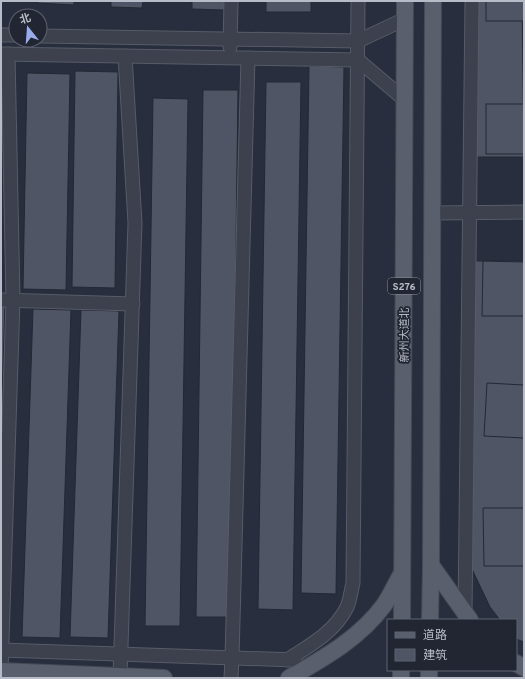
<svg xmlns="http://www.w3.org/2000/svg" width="525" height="679" font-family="Overpass,'Noto Sans SC',sans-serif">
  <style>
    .building { fill: #4f5565; stroke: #232834 }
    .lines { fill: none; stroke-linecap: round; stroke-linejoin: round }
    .minor-casing { stroke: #575c68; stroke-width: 15 }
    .major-casing { stroke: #454a56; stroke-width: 18 }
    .minor { stroke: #3c414d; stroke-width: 13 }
    .major { stroke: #5a5f6d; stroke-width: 16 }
    .labels { text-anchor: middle; stroke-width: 3.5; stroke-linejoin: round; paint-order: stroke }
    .shield { fill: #212632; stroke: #8b8f9b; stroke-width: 1 }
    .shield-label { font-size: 10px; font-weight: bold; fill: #b8bcc8 }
    .street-label { font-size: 11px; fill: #b8bcc8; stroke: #212632 }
  </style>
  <rect width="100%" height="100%" fill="#282e3d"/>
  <g class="building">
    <polygon points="38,1 74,1 74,5 38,3"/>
    <polygon points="111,1 143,1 142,8 111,7"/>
    <polygon points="192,1 225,1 224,10 192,9"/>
    <rect x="266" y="1" width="45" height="11"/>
    <polygon points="475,1 522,1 524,157 474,157"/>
    <rect x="486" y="1" width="38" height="20"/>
    <polygon points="309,66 344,67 336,594 301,593"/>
    <polygon points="75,71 118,72 115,288 72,287"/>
    <polygon points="27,73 70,74 66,290 23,289"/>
    <polygon points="266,82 301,82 293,610 258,609"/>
    <polygon points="203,90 238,90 231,617 196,617"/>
    <polygon points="153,98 188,99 180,626 145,626"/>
    <rect x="486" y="104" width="38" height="50"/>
    <polygon points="474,261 524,261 524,642 516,639 516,620 500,620 490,607 472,569"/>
    <polygon points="483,261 524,262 524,316 482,316"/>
    <polygon points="1,305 5,305 1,430"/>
    <polygon points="33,309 71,310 60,638 22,637"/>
    <polygon points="81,310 119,311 108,638 70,637"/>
    <polygon points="487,383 524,385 524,438 484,436"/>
    <polygon points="483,508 524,508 524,566 484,566"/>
  </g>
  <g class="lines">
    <defs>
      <g id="minor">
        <polyline points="1,35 16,35"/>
        <polyline points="40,36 358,41 405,19"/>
        <polyline points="230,47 231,1"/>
        <polyline points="1,54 358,60 405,100"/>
        <polyline points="432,213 524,212"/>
        <polyline points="1,300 133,304"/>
        <polyline points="465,613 472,1"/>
        <polyline points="1,650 295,660"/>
        <path d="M287,660C309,646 335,632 347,607C350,600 351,591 353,583L358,1"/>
        <polyline points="1,671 13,300 8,54"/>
        <polyline points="120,676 135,223 125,56"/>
        <polyline points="231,678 232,658 248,58"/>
      </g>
      <g id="major">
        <polyline points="431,565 470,620"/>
        <polyline points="402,620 405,1"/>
        <polyline points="430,620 431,565 433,1"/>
        <polyline points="516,663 524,668"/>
        <polyline points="1,671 164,678"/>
        <path d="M289,678C324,658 360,638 384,605C391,595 396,583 402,573"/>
        <polyline points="401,678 401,670"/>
        <polyline points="429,678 429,670"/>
      </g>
    </defs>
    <use href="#minor" class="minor-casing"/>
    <use href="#major" class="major-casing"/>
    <use href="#minor" class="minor"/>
    <use href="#major" class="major"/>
  </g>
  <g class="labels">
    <rect class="shield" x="388" y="278" width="32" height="16" rx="3"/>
    <g class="shield-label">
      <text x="404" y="290">S276</text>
    </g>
    <g class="street-label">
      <text transform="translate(404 335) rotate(-90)" y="4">新州大道北</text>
    </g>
  </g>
  <rect width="525" height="679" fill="none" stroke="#b8bcc8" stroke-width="4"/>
  <rect x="387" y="619" width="130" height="52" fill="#212632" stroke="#5d626e"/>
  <rect x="395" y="632" width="20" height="6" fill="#5a5f6d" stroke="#5d626e"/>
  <text x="423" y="639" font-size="12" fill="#b8bcc8">道路</text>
  <rect x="395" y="649" width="20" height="12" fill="#4f5565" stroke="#5d626e"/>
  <text x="423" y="659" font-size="12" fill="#b8bcc8">建筑</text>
  <g transform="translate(28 28) rotate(343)"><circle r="19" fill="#212632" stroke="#5d626e"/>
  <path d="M0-3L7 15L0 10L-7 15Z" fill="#99adec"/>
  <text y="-6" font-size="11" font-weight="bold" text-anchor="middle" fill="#b8bcc8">北</text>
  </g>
</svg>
